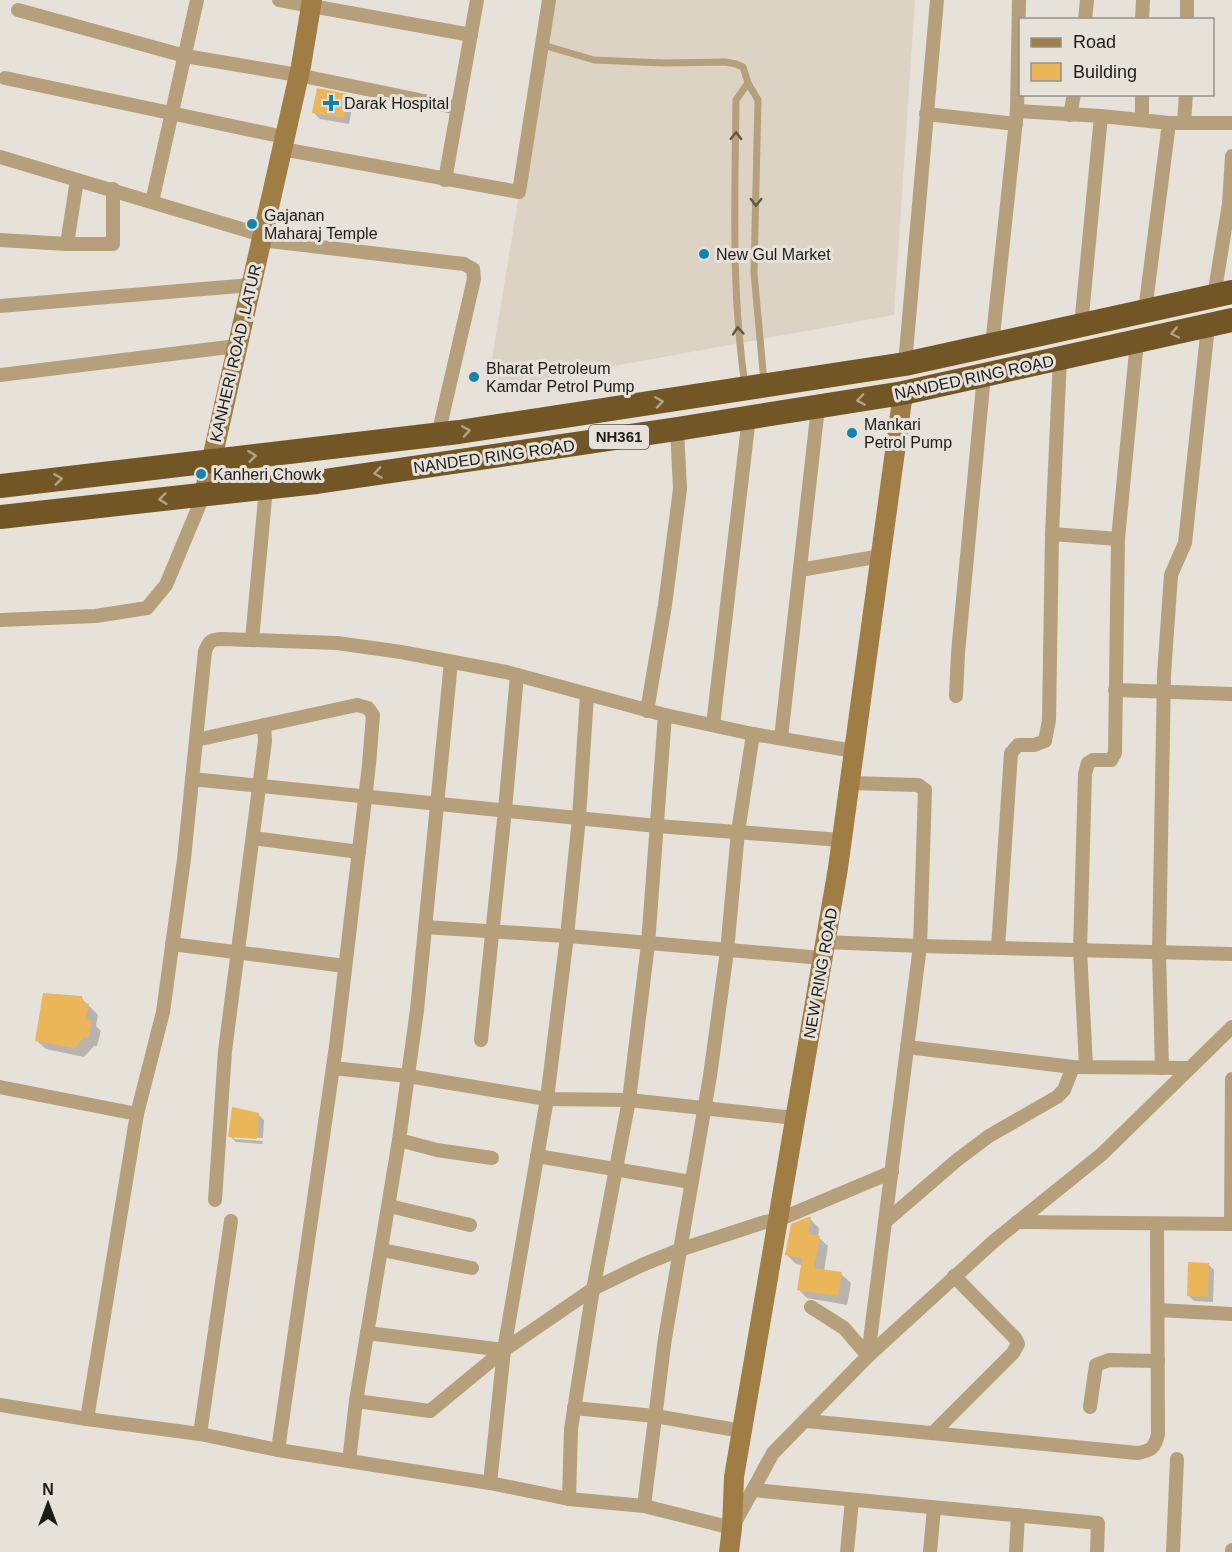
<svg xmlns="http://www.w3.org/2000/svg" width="1232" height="1552" font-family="Helvetica,sans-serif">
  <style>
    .built { fill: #dcd3c5 }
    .shadow { fill: #0003 }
    .building { fill: #ebb659 }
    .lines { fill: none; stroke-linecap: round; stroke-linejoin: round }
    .lane { stroke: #b69f7b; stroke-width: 7 }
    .street { stroke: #b69f7b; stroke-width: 14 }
    .secondary { stroke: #9f7d45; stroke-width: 20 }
    .highway { stroke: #725625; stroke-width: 24 }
    .oneway { stroke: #625645 }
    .oneway2 { stroke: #b2a288 }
    .poi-dot { fill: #1283aa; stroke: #e6e1d9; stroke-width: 2 }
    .labels { text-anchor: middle; stroke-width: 6; stroke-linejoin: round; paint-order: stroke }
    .shield { fill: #e6e1d9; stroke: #595652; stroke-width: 1.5 }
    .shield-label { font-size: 15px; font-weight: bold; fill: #1d1b18 }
    .poi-label { font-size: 16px; fill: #1d1b18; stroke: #e6e1d9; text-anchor: start }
    .street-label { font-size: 16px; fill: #1d1b18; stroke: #e6e1d9 }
  </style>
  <rect width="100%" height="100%" fill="#e6e1d9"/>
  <polygon class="built" points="551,0 915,0 894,315 487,389"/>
  <g class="shadow">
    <polygon points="347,96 353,102 349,124 320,119 314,113"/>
    <polygon points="81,998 98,1015 96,1026 101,1031 97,1046 94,1046 84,1057 46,1049 36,1040"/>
    <polygon points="258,1114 264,1120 263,1138 234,1136 234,1139 263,1141 262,1144 236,1142 230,1136"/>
    <polygon points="810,1219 819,1228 818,1237 828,1246 824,1271 841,1274 851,1283 847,1305 807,1298 798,1289 802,1265 796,1264 787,1255"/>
    <polygon points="1208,1264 1214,1270 1213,1302 1194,1301 1188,1295"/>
  </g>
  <g class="building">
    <polygon points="317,88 348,94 344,118 312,113"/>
    <polygon points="43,993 82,996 83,1002 89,1004 86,1019 92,1020 88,1038 84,1037 75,1048 35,1041"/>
    <polygon points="232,1107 259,1113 257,1139 228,1137"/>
    <polygon points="808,1217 811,1217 808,1234 820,1236 814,1268 842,1272 838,1296 797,1290 802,1258 785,1255 791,1224"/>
    <polygon points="1188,1262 1209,1263 1208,1297 1187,1296"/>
  </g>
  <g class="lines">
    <g class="lane">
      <polyline points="543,45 594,60 664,63 725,62 736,64 743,67 748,83 758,100 754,273 764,382"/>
      <path d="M745,385C731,290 735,196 736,100L748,83"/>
    </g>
    <g class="street">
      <polyline points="279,0 471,35"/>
      <polyline points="1187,0 1187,20"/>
      <polyline points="18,10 185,56 298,75 458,108"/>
      <polyline points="1085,20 1087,0"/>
      <polyline points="1142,20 1143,0"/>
      <polyline points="5,78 284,137"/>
      <polyline points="1017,111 1101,116 1081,326"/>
      <polyline points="926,114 1016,124"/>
      <polyline points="1070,115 1074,94"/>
      <polyline points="1101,116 1169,123 1145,311"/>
      <polyline points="1142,120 1142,94"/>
      <polyline points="1169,123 1232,123"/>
      <polyline points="1184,123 1186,94"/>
      <polyline points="282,149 519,192 549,0"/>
      <polyline points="0,157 262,235"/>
      <polyline points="445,180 477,0"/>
      <polyline points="152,202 197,0"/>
      <polyline points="0,240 67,244 113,244 113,189"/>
      <polyline points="261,240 464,264 473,269 474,279 438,435"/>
      <polyline points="67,244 77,180"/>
      <polyline points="1214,296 1229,204 1232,156"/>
      <polyline points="0,306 251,285"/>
      <polyline points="992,345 1017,111 1019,0"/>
      <polyline points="905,364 937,0"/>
      <polyline points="0,375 237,346"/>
      <polyline points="1052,534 1118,539 1137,341"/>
      <polyline points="800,570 881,556"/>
      <polyline points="0,620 96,616 147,608 166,585 204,494"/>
      <polyline points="252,640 266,488"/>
      <polyline points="1115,690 1232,694"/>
      <polyline points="956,696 958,653 984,375"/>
      <polyline points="647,711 665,605 680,489 677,429"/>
      <polyline points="713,725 749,417"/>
      <polyline points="781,738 818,407"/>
      <polyline points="196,740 357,705 368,708 373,715 369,765 336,1046 278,1450"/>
      <polyline points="192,779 657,826 841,840"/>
      <polyline points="253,838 359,852"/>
      <polyline points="425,927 580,937 822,958"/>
      <polyline points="825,942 920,946 925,790 918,785 850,783"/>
      <polyline points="172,944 345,966"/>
      <polyline points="998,948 1011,753 1018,745 1034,745 1045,741 1049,720 1052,534 1060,358"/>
      <polyline points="481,1040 505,810 517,675"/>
      <polyline points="907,1047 1073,1067 1189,1068"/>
      <polyline points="1086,1066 1080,950 1085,774 1088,763 1093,760 1111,760 1115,753 1118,539"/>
      <polyline points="333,1068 408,1076 547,1099 629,1100 795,1118"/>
      <polyline points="1162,1068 1159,952 1164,674 1171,575 1185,543 1208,326"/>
      <polyline points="0,1087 137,1114"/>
      <polyline points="399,1140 437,1150 492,1158"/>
      <polyline points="537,1156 691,1182"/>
      <polyline points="215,1200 225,1051 265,741 264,725"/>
      <polyline points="389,1206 470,1225"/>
      <polyline points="885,1222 957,1160 989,1136 1057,1097 1064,1090 1073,1067"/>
      <polyline points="1017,1222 1232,1224"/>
      <polyline points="1231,1224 1232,1079"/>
      <polyline points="382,1250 472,1268"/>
      <polyline points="811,1307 844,1328 868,1356"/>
      <polyline points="1158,1310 1232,1314"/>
      <polyline points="367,1333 504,1350"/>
      <polyline points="868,1356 920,946 1232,954"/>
      <polyline points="356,1401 430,1411 504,1350 593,1289 642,1265 679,1250 765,1222 778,1220 892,1172"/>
      <polyline points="0,1405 87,1419 200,1434 278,1450 490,1483 569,1499 644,1506 732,1528 773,1453 868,1356 994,1241 1102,1154 1232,1027"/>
      <polyline points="1090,1407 1096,1365 1109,1360 1158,1361"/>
      <polyline points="574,1408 655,1416 742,1431"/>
      <path d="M87,1419L137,1114L163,1012L184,859L205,651C209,641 212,639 222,639L337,643L401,652L506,672L665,715L753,734L854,751"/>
      <path d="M807,1421L1137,1453C1151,1451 1155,1448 1158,1434L1157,1225"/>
      <polyline points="933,1433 1013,1353 1018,1344 1015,1338 954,1276"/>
      <polyline points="200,1434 231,1221"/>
      <polyline points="349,1461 356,1401 399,1140 417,1010 451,662"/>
      <polyline points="490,1483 504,1350 547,1099 567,936 579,818 587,695"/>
      <polyline points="753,1490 1098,1523 1097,1552"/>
      <polyline points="569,1499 571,1429 592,1295 629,1100 648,944 665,715"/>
      <polyline points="644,1506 665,1338 710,1076 727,951 738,832 753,734"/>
      <polyline points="847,1552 852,1500"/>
      <polyline points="930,1552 934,1508"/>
      <polyline points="1016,1552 1018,1515"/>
      <polyline points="1173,1552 1177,1459"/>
      <polyline points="1232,1552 1232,1550"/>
    </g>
    <g class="secondary">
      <polyline points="204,494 301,66 312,0"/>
      <polyline points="729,1552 732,1528 734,1477 838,868 903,393"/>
    </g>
    <g class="highway">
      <polyline points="0,486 459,432 905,364 1232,292"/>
      <polyline points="0,517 317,482 677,429 903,393 1232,320"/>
    </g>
  </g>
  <defs><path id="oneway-chevron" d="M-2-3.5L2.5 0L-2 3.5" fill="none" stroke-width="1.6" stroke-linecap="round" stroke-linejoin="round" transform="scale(1.5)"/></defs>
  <g class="oneway">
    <use href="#oneway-chevron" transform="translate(736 136) rotate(-89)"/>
    <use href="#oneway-chevron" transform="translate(756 202) rotate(91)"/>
    <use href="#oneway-chevron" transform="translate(738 331) rotate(-95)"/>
  </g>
  <g class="oneway2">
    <use href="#oneway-chevron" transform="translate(1175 333) rotate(168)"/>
    <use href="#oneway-chevron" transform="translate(861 400) rotate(171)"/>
    <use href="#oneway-chevron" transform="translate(659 402) rotate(-9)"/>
    <use href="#oneway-chevron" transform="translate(466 431) rotate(-9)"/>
    <use href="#oneway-chevron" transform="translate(252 456) rotate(-7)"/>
    <use href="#oneway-chevron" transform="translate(378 473) rotate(172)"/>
    <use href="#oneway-chevron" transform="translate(58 479) rotate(-7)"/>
    <use href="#oneway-chevron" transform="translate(163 499) rotate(174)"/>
  </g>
  <g class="poi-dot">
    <path d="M328 94h6v6h6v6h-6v6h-6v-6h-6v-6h6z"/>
    <circle cx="252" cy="224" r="6"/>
    <circle cx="704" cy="254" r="6"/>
    <circle cx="474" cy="377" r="6"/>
    <circle cx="852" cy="433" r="6"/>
    <circle cx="201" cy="474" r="6"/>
  </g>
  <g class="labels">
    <rect class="shield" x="589" y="425" width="60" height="24" rx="4.5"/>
    <g class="shield-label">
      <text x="619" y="442">NH361</text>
    </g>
    <g class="poi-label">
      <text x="344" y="109">Darak Hospital</text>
      <text x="264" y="221">Gajanan<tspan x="264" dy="18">Maharaj Temple</tspan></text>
      <text x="716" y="260">New Gul Market</text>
      <text x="486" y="374">Bharat Petroleum<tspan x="486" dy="18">Kamdar Petrol Pump</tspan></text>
      <text x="864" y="430">Mankari<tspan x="864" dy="18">Petrol Pump</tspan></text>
      <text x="213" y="480">Kanheri Chowk</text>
    </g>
    <g class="street-label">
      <text transform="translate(235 353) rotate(-77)" y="6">KANHERI ROAD ,LATUR</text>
      <text transform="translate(974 377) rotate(-12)" y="6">NANDED RING ROAD</text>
      <text transform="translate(494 456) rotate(-8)" y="6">NANDED RING ROAD</text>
      <text transform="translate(820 973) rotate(-80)" y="6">NEW RING ROAD</text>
    </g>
  </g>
  <rect x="1019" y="18" width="195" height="78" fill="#e6e1d9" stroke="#96928c" stroke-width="1.5"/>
  <rect x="1031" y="38" width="30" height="9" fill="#9f7d45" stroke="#96928c" stroke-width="1.5"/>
  <text x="1073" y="48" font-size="18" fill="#1d1b18">Road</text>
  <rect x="1031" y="63" width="30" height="18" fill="#ebb659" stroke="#96928c" stroke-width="1.5"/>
  <text x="1073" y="78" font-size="18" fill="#1d1b18">Building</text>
  <g transform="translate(48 1504)" stroke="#e6e1d9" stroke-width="4.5" paint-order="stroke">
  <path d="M0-4.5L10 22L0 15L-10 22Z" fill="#1d1b18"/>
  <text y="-9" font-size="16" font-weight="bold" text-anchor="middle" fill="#1d1b18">N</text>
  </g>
</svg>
